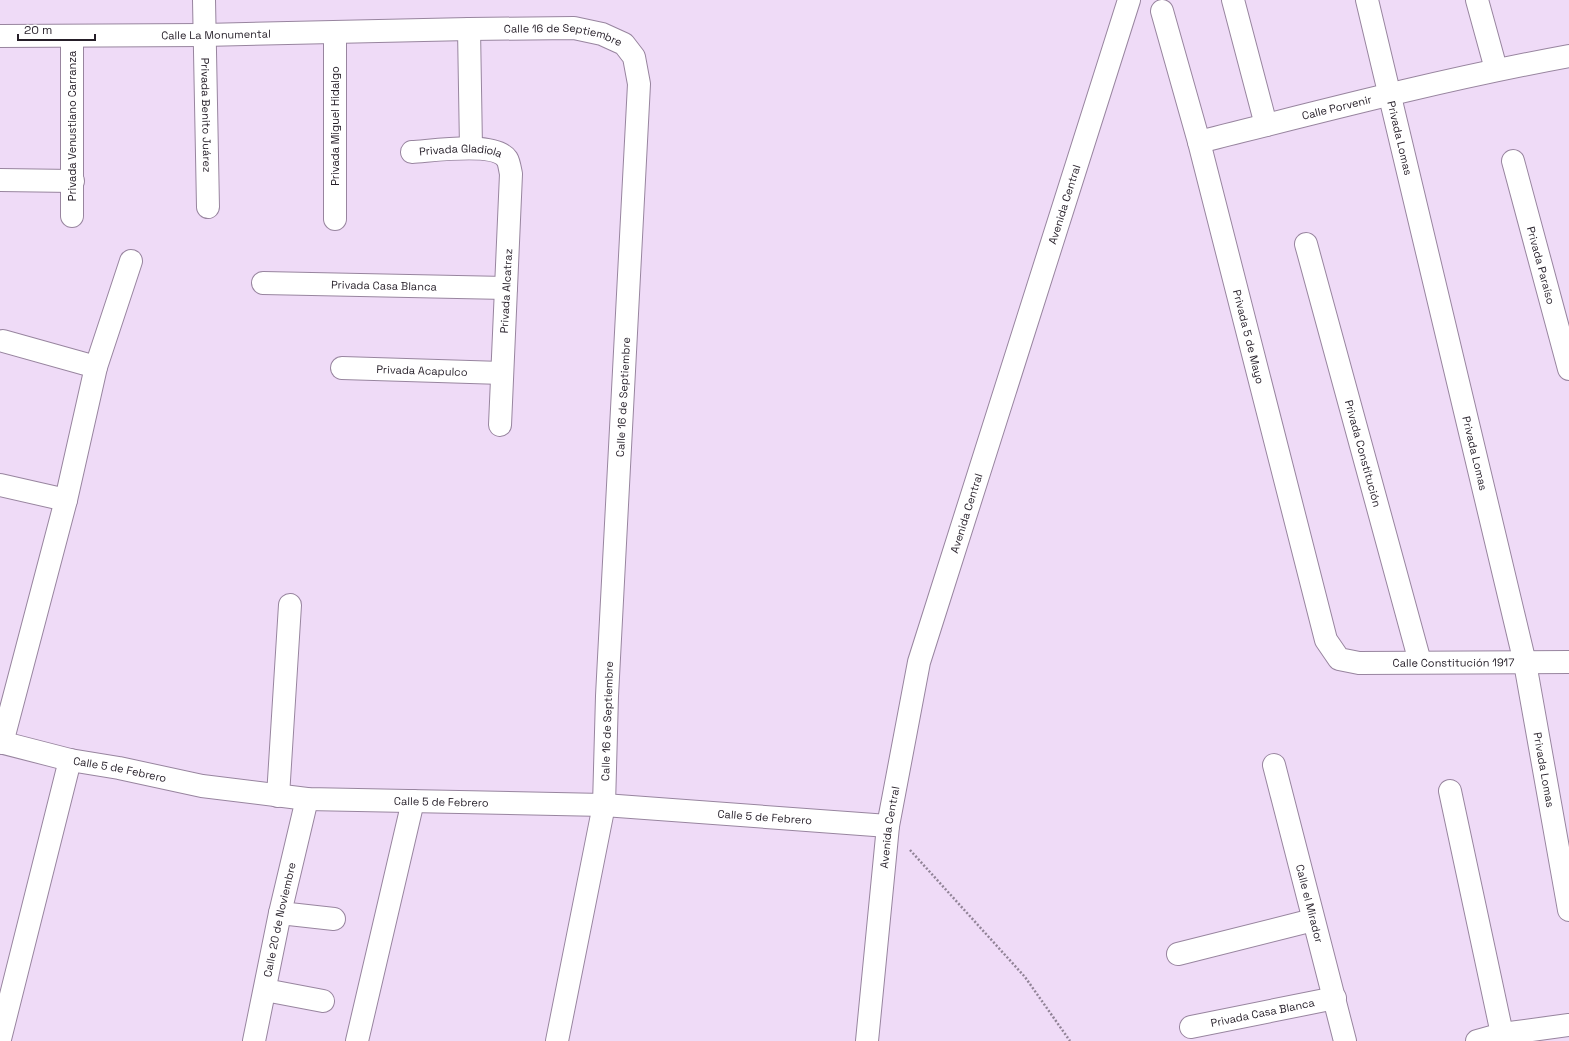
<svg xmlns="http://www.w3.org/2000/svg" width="1569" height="1041" font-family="'Space Grotesk',sans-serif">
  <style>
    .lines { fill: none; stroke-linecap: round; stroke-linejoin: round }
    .street-casing { stroke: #98859f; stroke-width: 24 }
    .path { stroke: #918397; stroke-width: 2.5; stroke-dasharray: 2 2; stroke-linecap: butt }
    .street { stroke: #fff; stroke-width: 22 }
    .labels { text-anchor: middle; stroke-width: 4; stroke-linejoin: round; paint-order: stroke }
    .street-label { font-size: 11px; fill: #251e28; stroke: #fff }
  </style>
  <rect width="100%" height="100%" fill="#efdbf7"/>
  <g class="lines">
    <defs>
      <g id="street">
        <path id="s1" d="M204,0L208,207"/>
        <polyline points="1233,0 1266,125"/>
        <path id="s2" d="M1367,0L1525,663L1569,910"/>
        <polyline points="1477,0 1496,69"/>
        <path id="s3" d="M1162,11L1199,142L1326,640L1339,659L1359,663L1569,662"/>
        <polyline points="469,29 471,148"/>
        <path id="s4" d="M0,36L204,35L469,29L574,28L602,34L624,44L634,57L639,84L607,696L604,805L557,1041"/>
        <path id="s5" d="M1199,142C1322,111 1444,79 1569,56"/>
        <path id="s6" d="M412,152C432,151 495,141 507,159C509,162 510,169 511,174L500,425"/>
        <path id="s7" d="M1513,161L1569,369"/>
        <polyline points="0,180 73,181"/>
        <polyline points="72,216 72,36"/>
        <polyline points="335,219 335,33"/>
        <path id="s8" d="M1306,244L1420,662"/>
        <path id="s9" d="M263,283L506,288"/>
        <polyline points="3,341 96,367"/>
        <path id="s10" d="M342,368L502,373"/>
        <polyline points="0,485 66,500"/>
        <path id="s11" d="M0,742L70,760L119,768L202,786L307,799L604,805L888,826"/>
        <polyline points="2,743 66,500 96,367 131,261"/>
        <path id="s12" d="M1274,765L1345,1041"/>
        <polyline points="1450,791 1502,1034"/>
        <polyline points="278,796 290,605"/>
        <polyline points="280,913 334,919"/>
        <polyline points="1178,954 1313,920"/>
        <polyline points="265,990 323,1001"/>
        <path id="s13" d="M1191,1027L1335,998"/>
        <polyline points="0,1039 70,760"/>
        <path id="s14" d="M254,1041L280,913L307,799"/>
        <polyline points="357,1041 413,801"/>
        <path id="s15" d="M867,1041L888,826L919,662L1129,0"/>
        <polyline points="1477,1041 1502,1034 1569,1025"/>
      </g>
    </defs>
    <use href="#street" class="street-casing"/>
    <polyline class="path" points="910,850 1025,977 1070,1041"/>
    <use href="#street" class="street"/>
  </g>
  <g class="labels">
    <g class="street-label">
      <text dy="4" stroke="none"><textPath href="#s4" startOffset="216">Calle La Monumental</textPath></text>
      <text dy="4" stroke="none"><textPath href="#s4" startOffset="564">Calle 16 de Septiembre</textPath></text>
      <text dy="4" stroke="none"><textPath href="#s5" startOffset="142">Calle Porvenir</textPath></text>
      <text dy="4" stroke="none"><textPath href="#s1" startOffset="115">Privada Benito Juárez</textPath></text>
      <text transform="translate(72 126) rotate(-90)" y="4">Privada Venustiano Carranza</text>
      <text transform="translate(335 126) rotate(-90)" y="4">Privada Miguel Hidalgo</text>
      <text dy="4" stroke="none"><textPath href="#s2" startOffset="142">Privada Lomas</textPath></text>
      <text dy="4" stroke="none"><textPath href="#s6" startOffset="49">Privada Gladiola</textPath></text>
      <text dy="4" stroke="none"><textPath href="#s15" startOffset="863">Avenida Central</textPath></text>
      <text dy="4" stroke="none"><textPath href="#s7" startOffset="108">Privada Paraíso</textPath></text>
      <text dy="4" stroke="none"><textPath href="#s9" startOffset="121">Privada Casa Blanca</textPath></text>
      <text transform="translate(506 291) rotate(-87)" y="4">Privada Alcatraz</text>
      <text dy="4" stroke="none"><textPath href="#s3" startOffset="337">Privada 5 de Mayo</textPath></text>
      <text dy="4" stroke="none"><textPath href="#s10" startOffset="80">Privada Acapulco</textPath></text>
      <text transform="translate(623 397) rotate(-87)" y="4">Calle 16 de Septiembre</text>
      <text dy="4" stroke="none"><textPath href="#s8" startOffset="217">Privada Constitución</textPath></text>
      <text dy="4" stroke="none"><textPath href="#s2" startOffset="466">Privada Lomas</textPath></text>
      <text dy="4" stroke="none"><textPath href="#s15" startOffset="539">Avenida Central</textPath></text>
      <text dy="4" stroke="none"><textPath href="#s3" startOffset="788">Calle Constitución 1917</textPath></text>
      <text transform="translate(607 721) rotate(-88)" y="4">Calle 16 de Septiembre</text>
      <text dy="4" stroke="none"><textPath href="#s11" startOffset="123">Calle 5 de Febrero</textPath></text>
      <text dy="4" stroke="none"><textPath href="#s2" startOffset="790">Privada Lomas</textPath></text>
      <text dy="4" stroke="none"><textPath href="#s11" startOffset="447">Calle 5 de Febrero</textPath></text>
      <text dy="4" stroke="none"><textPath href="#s11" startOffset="771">Calle 5 de Febrero</textPath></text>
      <text dy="4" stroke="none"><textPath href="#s15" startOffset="215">Avenida Central</textPath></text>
      <text dy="4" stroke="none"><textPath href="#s12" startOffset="143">Calle el Mirador</textPath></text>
      <text dy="4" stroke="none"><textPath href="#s14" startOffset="124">Calle 20 de Noviembre</textPath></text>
      <text dy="4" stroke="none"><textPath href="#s13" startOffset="73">Privada Casa Blanca</textPath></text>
    </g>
  </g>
  <path d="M18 34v6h77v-6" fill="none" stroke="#251e28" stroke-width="2"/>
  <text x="24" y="34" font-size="12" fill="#251e28" stroke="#ffffff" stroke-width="3" paint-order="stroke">20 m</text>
</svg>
